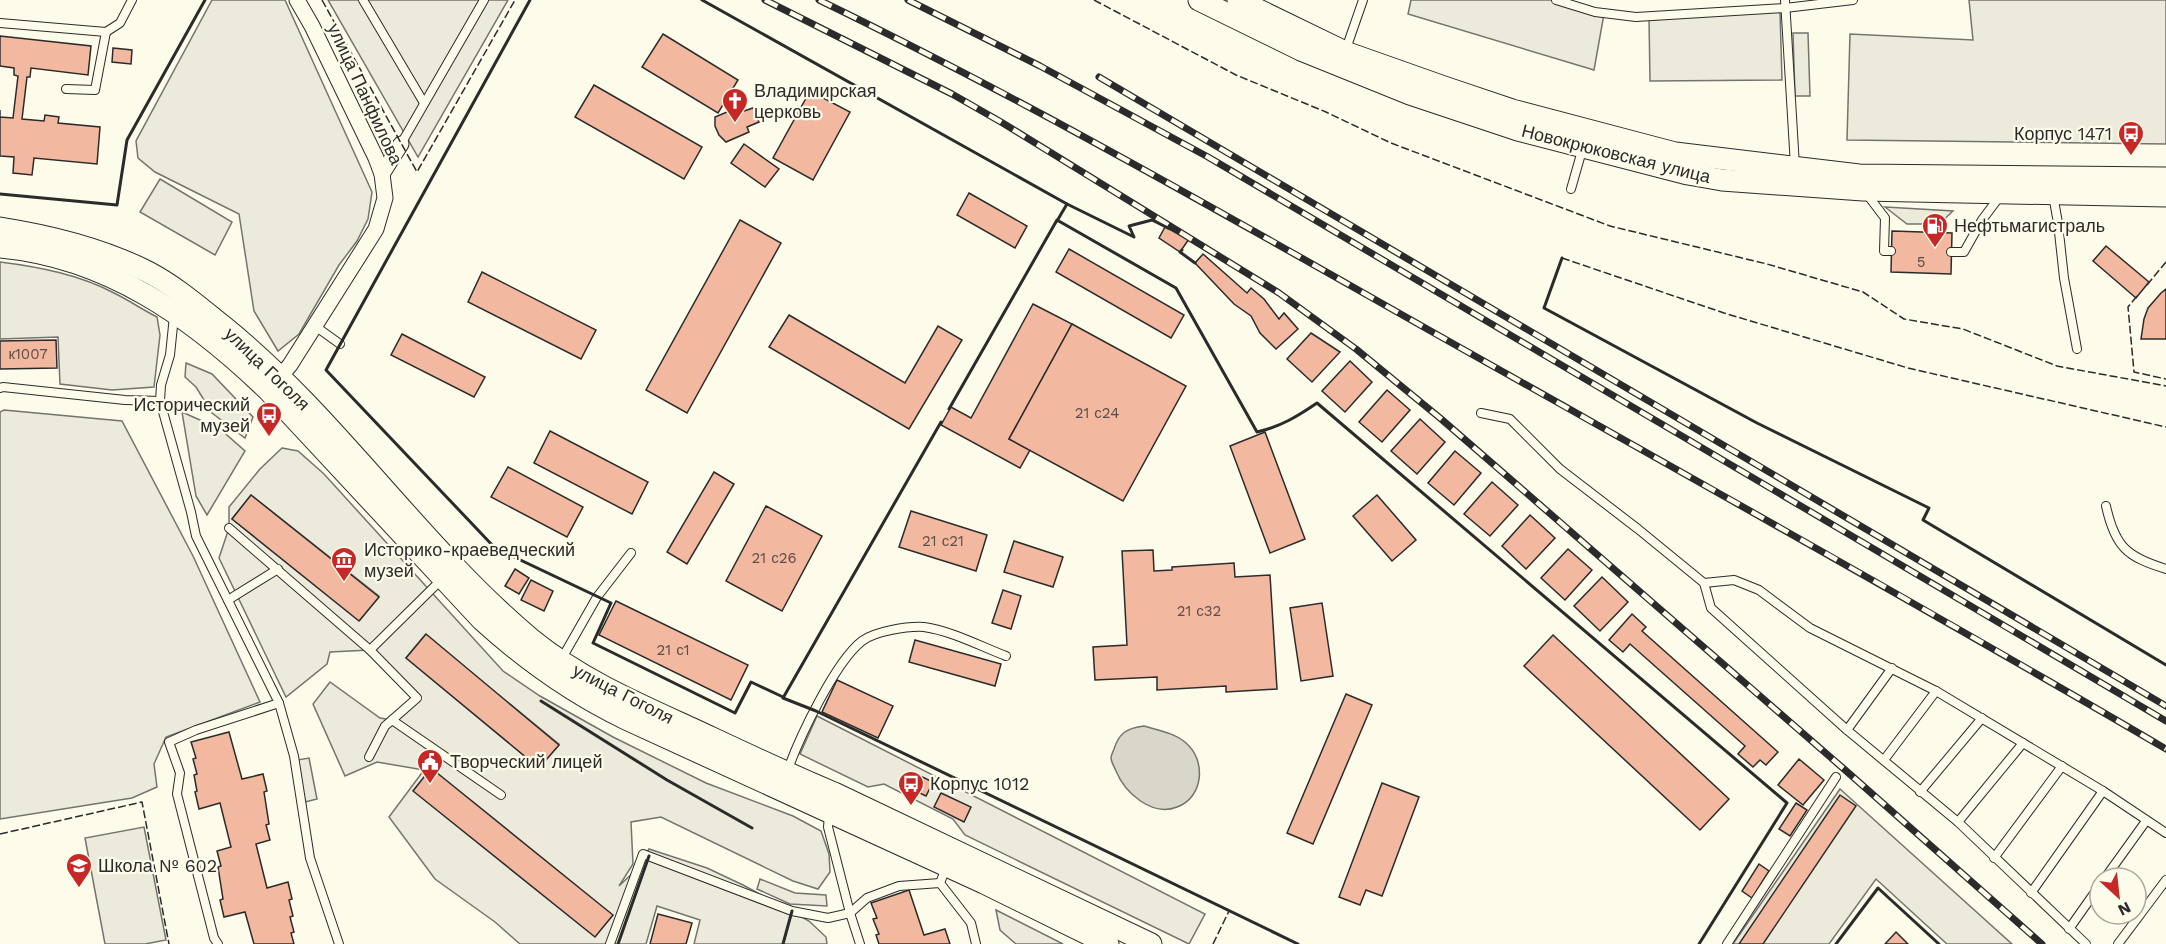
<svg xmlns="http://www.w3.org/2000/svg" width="2166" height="944" font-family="'Work Sans',sans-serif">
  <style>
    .green { fill: #ecebdb; stroke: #74746e; stroke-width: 1.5; fill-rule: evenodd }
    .parking { fill: #eceadb; stroke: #74746e; stroke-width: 1.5 }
    .water { fill: #d8d7c9; stroke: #74746e; stroke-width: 1.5 }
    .building { fill: #f2b8a0; stroke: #2b2b2b; stroke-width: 1.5 }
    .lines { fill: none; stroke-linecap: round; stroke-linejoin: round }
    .lane-casing { stroke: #2b2b2b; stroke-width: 10 }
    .street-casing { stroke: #2b2b2b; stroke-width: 17 }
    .secondary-casing { stroke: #2b2b2b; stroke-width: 23 }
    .lane { stroke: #fdfbea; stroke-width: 8 }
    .street { stroke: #fdfbea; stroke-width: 15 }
    .secondary { stroke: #fdfbea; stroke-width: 21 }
    .rail-casing { stroke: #2b2b2b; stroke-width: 7 }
    .rail { stroke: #fdfbea; stroke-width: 4.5; stroke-dasharray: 14; stroke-linecap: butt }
    .fence { stroke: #2b2b2b; stroke-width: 1.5; stroke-dasharray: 8 3; stroke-linecap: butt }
    .wall { stroke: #2b2b2b; stroke-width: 3 }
    .labels { text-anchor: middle; stroke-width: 4.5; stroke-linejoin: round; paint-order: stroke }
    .number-label { font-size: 15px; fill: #5d4e48 }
    .poi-label { font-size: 18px; fill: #2b2b2b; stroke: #fdfbea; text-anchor: start }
    .street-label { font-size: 18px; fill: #2b2b2b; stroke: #fdfbea }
  </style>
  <rect width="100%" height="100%" fill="#fdfbea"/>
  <g class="green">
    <polygon points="212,0 285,0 372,192 368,219 357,241 339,265 299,334 278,351 254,311 239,214 155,172 138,158 136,141"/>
    <polygon points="1969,0 2166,0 2166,144 1847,140 1850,34 1973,40"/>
    <polygon points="1885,207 1953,211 1939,224 1907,224"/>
    <path d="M0,262C40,267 81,275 116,294C130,301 143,310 157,317L160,335L154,387L112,390L60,384L58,337L0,339Z"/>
    <polygon points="186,363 212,374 253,417 245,438 212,413 196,387 185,377"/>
    <polygon points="4,410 122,421 193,556 260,702 166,737 154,764 157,787 132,798 0,819 0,412"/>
    <path d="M282,448L298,451L324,474L503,671L540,696L613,737L706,783L793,816L821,831L829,854L830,872L818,889L793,881L661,817L631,822L633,864L619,886L639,867L649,849L707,868L743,885L809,921L826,937L827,944H694L700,920L657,906L646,944H520L495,922L435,879L389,817L424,770L377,762L345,776L313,704L330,682L380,718L392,720L416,698L370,650L330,652L327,664L286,697L219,558L229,528V507L260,469ZM251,495L379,596L360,620L232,519ZM425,635L559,744L539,768L406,658Z"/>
    <polygon points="817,716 1205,914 1189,944 965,835 953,819 884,784 868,787 800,754"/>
    <polygon points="144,827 166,940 145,944 105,944 85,838"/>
    <polygon points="996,910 1063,944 1016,944 1000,930"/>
  </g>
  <g class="parking">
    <polygon points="328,0 508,0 418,157"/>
    <polygon points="1411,0 1558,0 1604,14 1594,70 1408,14"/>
    <polygon points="1780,11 1782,80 1650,81 1649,18"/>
    <polygon points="1793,33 1808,33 1810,96 1795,96"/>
    <polygon points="160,179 232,222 215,255 140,212"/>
    <polygon points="182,412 220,429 245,451 207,515 196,496"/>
    <polygon points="309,758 317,799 305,802 297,760"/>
    <polygon points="1840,789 2012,944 1947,944 1876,879 1829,944 1733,944"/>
    <polygon points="760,879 795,893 826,895 827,906 790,904 757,889"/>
  </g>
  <path class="water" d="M1144,726C1157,730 1175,733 1186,743C1207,761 1203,798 1177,807C1152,817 1125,793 1116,771C1115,768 1111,762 1111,758C1111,755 1113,752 1114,749C1119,733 1127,728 1144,726Z"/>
  <g class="building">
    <polygon points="663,34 738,80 718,113 642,67"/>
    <polygon points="0,36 91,46 88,75 31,68 30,77 27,77 22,119 44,121 45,115 59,117 58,123 100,127 97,164 34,158 32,175 13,173 14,157 0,156 0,110 0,117 13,118 18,76 14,75 14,68 0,66"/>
    <polygon points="113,48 132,50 131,64 112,62"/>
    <polygon points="594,85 702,147 684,179 575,117"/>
    <polygon points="810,91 850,112 813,180 773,158"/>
    <polygon points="739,107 741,112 753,108 759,122 747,127 749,132 726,142 719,135 715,126 715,117"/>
    <polygon points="744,144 779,169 765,187 731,163"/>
    <polygon points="969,193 1027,226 1015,248 957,215"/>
    <polygon points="740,220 781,243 687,413 646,390"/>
    <polygon points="1165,227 1189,239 1180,252 1159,238"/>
    <polygon points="1892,231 1952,233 1951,274 1891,272"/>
    <polygon points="2106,246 2149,282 2136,298 2093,261"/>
    <polygon points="1069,249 1184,315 1171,338 1056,272"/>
    <polygon points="1203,254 1247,293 1251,288 1264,299 1279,319 1284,313 1298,329 1276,349 1260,333 1251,316 1234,304 1195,263"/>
    <polygon points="482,272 596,330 581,359 468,302"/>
    <polygon points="2166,289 2166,339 2141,339 2144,319 2148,308 2161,293"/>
    <polygon points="1033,304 1072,324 1009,439 1030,450 1020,468 941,425 951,407 971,418"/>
    <polygon points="789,315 905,383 938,326 962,340 909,429 769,347"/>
    <polygon points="1072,324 1186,386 1123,501 1009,439"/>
    <polygon points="1311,333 1340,352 1312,382 1287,359"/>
    <polygon points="402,334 485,377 474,397 391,355"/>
    <polygon points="56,340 57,368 0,369 0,341"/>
    <polygon points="1350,361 1372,382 1345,412 1322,391"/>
    <polygon points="1387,390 1410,410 1382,442 1359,422"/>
    <polygon points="1420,419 1445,442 1417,474 1391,451"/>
    <polygon points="550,431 648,482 632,514 534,463"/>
    <polygon points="1265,432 1305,539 1270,553 1230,446"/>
    <polygon points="1455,451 1481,473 1454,505 1428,483"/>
    <polygon points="508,467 583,507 567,537 491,497"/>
    <polygon points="714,472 734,484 687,564 667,552"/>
    <polygon points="1492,482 1518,505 1490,536 1464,514"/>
    <polygon points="251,495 379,597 359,621 232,519"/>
    <polygon points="1377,495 1416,540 1392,561 1353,516"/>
    <polygon points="766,506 822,536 782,611 726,581"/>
    <polygon points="911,511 987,535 976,571 899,547"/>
    <polygon points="1530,515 1555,538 1526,569 1502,546"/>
    <polygon points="1014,541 1063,557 1053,587 1004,572"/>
    <polygon points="1568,549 1592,570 1565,600 1541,578"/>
    <polygon points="1153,550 1154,571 1172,570 1172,567 1234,563 1235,577 1270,575 1277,689 1226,692 1226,686 1157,690 1157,677 1095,680 1093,647 1127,645 1122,551"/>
    <polygon points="515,569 529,578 519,594 505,586"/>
    <polygon points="1602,577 1628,602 1600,631 1574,606"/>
    <polygon points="531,580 553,591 544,611 521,600"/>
    <polygon points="1003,590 1021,596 1011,629 992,623"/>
    <polygon points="616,601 748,665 731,700 599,635"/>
    <polygon points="1322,603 1333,676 1301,681 1290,608"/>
    <polygon points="1632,614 1646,627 1642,631 1778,752 1766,765 1760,760 1753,767 1738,754 1745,746 1630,644 1623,652 1609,640"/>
    <polygon points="426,634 559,745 539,768 406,658"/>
    <polygon points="1553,635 1729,799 1700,830 1524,666"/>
    <polygon points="915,640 1001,664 995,686 909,662"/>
    <polygon points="837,680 893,706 878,738 822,712"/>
    <polygon points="1346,694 1372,705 1313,844 1287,833"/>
    <polygon points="229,732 242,779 263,774 267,791 264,792 269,824 266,825 270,840 256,844 267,888 288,882 292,899 289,900 293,916 290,917 294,932 291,933 294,944 254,944 245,912 224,917 220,900 223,899 218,867 221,866 217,851 231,847 220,803 199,809 195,792 197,791 194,775 197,774 193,759 196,758 191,742"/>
    <polygon points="1799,759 1824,780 1803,805 1778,785"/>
    <polygon points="431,768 613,915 595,937 413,791"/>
    <polygon points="916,774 933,782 926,796 909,788"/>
    <polygon points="1382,783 1419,797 1382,896 1366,890 1360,905 1339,897"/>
    <polygon points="941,793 971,807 964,822 934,807"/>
    <polygon points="1840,795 1856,806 1763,944 1739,944"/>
    <polygon points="1796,803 1807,810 1790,836 1779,829"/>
    <polygon points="1759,864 1769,871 1752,898 1742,891"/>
    <polygon points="909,890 924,935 945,929 950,944 879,944 876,935 879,934 873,919 877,918 871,903"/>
    <polygon points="658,914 692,923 686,944 650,944"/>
    <polygon points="1896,932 1908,944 1885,944"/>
  </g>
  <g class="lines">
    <defs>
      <g id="lane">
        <polyline points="363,0 424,103"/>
        <polyline points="1556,0 1595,12 1636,17 1785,8 1853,0"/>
        <polyline points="1785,0 1795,166"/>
        <polyline points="0,23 106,32 120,23 132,0"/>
        <polyline points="1346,49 1363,0"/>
        <polyline points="66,89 95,90 106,32"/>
        <polyline points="401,144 484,0"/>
        <polyline points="1571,189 1583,147"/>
        <polyline points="1866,193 1885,218 1884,251 1891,251"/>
        <polyline points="2053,195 2058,223 2064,278 2077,349"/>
        <polyline points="1951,252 1964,252 1982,220 2000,196"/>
        <polyline points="174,316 170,355 161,385 160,401 191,512 196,536 279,703 294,756 310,858 339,944"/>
        <polyline points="315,326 340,344"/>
        <polyline points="0,388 3,387 125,400 160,401"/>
        <polyline points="1481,413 1510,419 1560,469 1638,529 1704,583 1711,608 1847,730 1958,822 2086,944"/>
        <path d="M2106,506C2115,547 2127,557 2166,569"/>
        <polyline points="229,528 370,650 417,698 392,720 501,795"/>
        <polyline points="1704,583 1734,580 1759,590 1810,628 1936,691 2103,791 2166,833"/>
        <polyline points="228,600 278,569"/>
        <polyline points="370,650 442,579"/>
        <polyline points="561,660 597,597 631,553"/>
        <polyline points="1847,730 1892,668"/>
        <polyline points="369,757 385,726 392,720"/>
        <polyline points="1884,760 1936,691"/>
        <path d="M787,772C799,738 835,662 862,641C875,631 908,626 924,627C952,631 980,646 1006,656"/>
        <polyline points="1920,792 1982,718"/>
        <polyline points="829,815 828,827 850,913 860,944"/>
        <polyline points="1958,822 2023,743"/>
        <polyline points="1994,858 2062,766"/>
        <polyline points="946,868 940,883 971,923 976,944"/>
        <polyline points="2105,878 2146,821"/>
        <polyline points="2031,893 2103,791"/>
        <polyline points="2069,929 2100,885"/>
        <polyline points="218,944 214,938 177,794 180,773 169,742 196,730 279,703"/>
        <polyline points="610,944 643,854 792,911 828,918 850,913 867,898 899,886 940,883"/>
        <polyline points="1727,944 1836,777"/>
        <polyline points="2118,944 2166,880"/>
      </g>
      <g id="street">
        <polyline points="382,174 401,144"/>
        <polyline points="274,384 290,365 376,229 385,198 382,174 376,158 312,26 297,0"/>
      </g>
      <g id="secondary">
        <polyline points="1199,0 1301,50 1410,94 1518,130 1688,174 1722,180 1863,190 2166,196"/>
        <polyline points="1238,0 1345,52 1444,87 1512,110 1675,153 1859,175 2166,178"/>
        <path d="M0,228C51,236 101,248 148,272C175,286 199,307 223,326C337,418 419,545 531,639C580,679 636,703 693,729C740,751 786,773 834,793L1151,944"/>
        <path d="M0,247C108,257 192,317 268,390L482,620C526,660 572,693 626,719L984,883L1108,944"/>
      </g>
    </defs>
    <use href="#lane" class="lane-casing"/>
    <use href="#street" class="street-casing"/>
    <use href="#secondary" class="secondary-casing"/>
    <use href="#lane" class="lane"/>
    <use href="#street" class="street"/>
    <use href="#secondary" class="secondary"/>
    <defs>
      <g id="rail">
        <polyline points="765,0 952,94 1001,122 1279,293 1356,349 1440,418 1844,769 2042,944"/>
        <path d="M819,0C1038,106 1248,228 1459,347C1695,480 1932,612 2166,749"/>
        <polyline points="908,0 1040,66 1208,157 2166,721"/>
        <polyline points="1099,77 2166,706"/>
      </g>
    </defs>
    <use href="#rail" class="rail-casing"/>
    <use href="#rail" class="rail"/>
    <g class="fence">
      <polyline points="322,0 417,172 515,0"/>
      <polyline points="1094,0 1236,75 1326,112 1391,143 1610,226 1767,264 1863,292 1904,319 1963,329 2057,366 2166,386"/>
      <polyline points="1562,258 1724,313 1908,368 2166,427"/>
      <polyline points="2147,285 2166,262"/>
      <polyline points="2137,296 2128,307 2134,372 2166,379"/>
      <polyline points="0,834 142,802 169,944"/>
      <polyline points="1213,944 1229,911"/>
    </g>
    <g class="wall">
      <polyline points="530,0 326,370 495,548 611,603 593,643 735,713 751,682 783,697"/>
      <polyline points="702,0 1067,204 1057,221"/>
      <polyline points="0,194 117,205 127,140 205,0"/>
      <polyline points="1067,204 1134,237 1129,226 1152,220 1168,228"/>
      <polyline points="1182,250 1180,252 1195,263"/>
      <polyline points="1562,258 1544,308 1757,423 1929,508 1923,520 2166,665"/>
      <path d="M949,409L1057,220L1176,288L1257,432C1280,427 1298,416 1317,403L1787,803L1699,944"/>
      <polyline points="941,422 783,698 816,711 1298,944"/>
      <polyline points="541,701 667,780 752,828"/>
      <polyline points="618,944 649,856"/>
      <polyline points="783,944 792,911"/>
      <polyline points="1836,944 1878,888 1939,944"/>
    </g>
  </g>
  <defs>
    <symbol id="church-pin" viewBox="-11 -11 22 30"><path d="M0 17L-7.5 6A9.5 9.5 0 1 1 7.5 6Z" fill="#c62828" stroke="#fdfbea"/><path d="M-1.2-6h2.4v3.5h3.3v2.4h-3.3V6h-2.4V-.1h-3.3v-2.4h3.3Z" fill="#fff"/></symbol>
    <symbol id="bus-pin" viewBox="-11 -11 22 30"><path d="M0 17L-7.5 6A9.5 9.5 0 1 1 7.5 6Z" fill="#c62828" stroke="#fdfbea"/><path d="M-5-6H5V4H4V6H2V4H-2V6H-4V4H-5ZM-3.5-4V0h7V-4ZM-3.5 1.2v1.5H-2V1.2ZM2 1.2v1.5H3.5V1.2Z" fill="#fff"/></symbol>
    <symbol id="fuel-pin" viewBox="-11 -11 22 30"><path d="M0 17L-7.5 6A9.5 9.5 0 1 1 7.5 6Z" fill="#c62828" stroke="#fdfbea"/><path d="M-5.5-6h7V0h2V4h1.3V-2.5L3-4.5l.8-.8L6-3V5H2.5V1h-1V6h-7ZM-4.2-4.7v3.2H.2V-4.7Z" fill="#fff"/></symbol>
    <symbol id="museum-pin" viewBox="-11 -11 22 30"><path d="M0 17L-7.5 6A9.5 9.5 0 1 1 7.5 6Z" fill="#c62828" stroke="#fdfbea"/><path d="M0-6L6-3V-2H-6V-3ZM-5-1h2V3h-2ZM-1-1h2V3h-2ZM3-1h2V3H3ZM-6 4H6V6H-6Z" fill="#fff"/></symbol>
    <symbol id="civic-pin" viewBox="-11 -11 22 30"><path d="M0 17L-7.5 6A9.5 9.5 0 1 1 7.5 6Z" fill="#c62828" stroke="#fdfbea"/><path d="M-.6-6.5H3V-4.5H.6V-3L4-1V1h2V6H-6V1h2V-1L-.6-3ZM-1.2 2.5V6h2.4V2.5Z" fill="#fff"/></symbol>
    <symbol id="school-pin" viewBox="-11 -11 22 30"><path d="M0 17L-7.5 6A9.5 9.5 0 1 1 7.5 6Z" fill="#c62828" stroke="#fdfbea"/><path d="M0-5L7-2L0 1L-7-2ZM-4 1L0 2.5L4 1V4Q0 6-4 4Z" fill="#fff"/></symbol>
  </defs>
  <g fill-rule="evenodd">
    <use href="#church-pin" x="720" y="86" width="30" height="40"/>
    <use href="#bus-pin" x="2116" y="119" width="30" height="40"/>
    <use href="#fuel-pin" x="1920" y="211" width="30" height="40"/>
    <use href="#bus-pin" x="254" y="400" width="30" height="40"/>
    <use href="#museum-pin" x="329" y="545" width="30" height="40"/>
    <use href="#civic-pin" x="415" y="747" width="30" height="40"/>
    <use href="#bus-pin" x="896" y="769" width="30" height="40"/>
    <use href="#school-pin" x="64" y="851" width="30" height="40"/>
  </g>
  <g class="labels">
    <g class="number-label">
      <text x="1921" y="267">5</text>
      <text x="28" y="359">к1007</text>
      <text x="1097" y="418">21 с24</text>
      <text x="943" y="546">21 с21</text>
      <text x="774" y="563">21 с26</text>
      <text x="1199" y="616">21 с32</text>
      <text x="673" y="655">21 с1</text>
    </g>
    <g class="poi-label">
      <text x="754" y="97">Владимирская<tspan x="754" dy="21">церковь</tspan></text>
      <text x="2112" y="140" text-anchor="end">Корпус 1471</text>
      <text x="1954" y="232">Нефтьмагистраль</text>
      <text x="250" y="411" text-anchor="end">Исторический<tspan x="250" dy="21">музей</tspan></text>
      <text x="364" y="556">Историко-краеведческий<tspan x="364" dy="21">музей</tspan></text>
      <text x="450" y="768">Творческий лицей</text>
      <text x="930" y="790">Корпус 1012</text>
      <text x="98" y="872">Школа № 602</text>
    </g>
    <g class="street-label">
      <text transform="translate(365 94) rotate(65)" y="6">улица Панфилова</text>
      <text transform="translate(1616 154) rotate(14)" y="6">Новокрюковская улица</text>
      <text transform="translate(267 369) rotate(44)" y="6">улица Гоголя</text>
      <text transform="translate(623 694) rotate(27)" y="6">улица Гоголя</text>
    </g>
  </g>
  <g transform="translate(2118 896) rotate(153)"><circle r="28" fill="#fdfbea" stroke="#a9a89e" stroke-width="1.5"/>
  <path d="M0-4.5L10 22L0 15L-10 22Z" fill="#c62828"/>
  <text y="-9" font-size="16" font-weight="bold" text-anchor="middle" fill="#2b2b2b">N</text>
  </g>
</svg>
